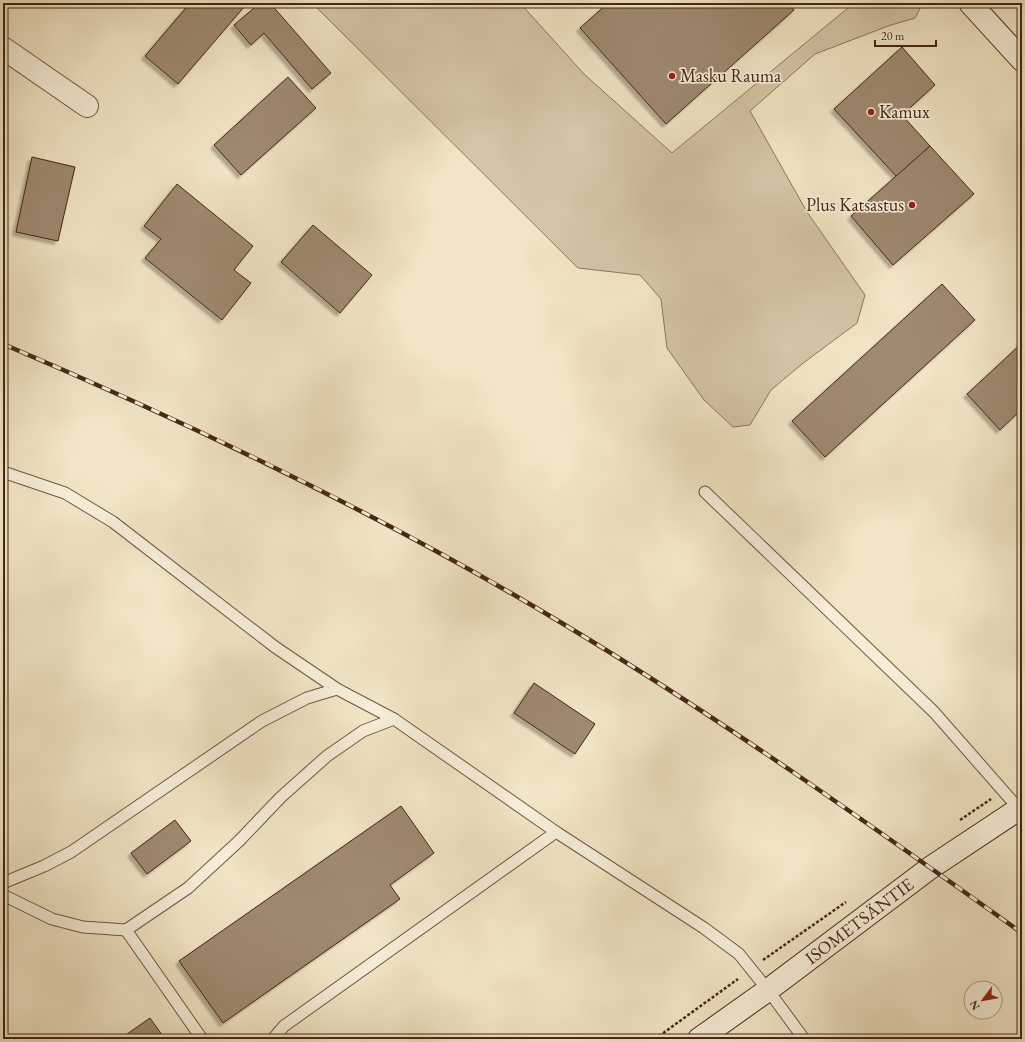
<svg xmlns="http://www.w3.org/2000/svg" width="1025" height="1042" font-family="'EB Garamond',serif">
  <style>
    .green { fill: #d4c5a7; stroke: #8d765c }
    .building { fill: #9f896f; stroke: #462612; filter: url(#shadow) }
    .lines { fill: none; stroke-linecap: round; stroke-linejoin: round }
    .lane-casing { stroke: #71563f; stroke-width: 13 }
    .street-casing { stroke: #71563f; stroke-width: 24 }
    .secondary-casing { stroke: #462612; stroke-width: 24 }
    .path { stroke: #462612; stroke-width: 2.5; stroke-dasharray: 3 2; stroke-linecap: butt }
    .lane { stroke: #f6eed9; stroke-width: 11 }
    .street { stroke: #f6eed9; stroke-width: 22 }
    .secondary { stroke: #f6eed9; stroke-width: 22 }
    .rail-casing { stroke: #462612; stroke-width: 4.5 }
    .rail { stroke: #f6eed9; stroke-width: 3; stroke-dasharray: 9; stroke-linecap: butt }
    .poi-dot { fill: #8f2418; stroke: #f6eed9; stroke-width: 1.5 }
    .labels { text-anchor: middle; stroke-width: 3.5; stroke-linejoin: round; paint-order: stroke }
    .poi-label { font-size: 18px; fill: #462612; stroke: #f6eed9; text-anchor: start }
    .street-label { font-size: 18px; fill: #462612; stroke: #f6eed9 }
  </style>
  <defs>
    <filter id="shadow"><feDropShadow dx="-3.5" dy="3.5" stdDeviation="1" flood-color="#0004"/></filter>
  </defs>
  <rect width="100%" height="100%" fill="#f1e5c5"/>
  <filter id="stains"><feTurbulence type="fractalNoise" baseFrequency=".005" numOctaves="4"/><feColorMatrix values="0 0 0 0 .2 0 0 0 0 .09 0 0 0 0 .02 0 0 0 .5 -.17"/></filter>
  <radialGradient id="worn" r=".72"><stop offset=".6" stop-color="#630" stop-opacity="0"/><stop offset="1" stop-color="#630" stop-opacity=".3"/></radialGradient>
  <polygon class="green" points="312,3 520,3 584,74 672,153 854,3 923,3 915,18 891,25 815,54 750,111 807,212 865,295 857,323 802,364 771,390 750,425 733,427 704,400 667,348 661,299 640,275 578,268"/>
  <g class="building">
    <polygon points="190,3 240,3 244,7 178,84 145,56"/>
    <polygon points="260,3 270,3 331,73 312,89 264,33 251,45 234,25"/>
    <polygon points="608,3 788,3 794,10 666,124 580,28"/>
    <polygon points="902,47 935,85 902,115 930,146 897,177 834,109"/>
    <polygon points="288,77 316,108 241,175 214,145"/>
    <polygon points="930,146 974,194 893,265 851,216"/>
    <polygon points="32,157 75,167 58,241 16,232"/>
    <polygon points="177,184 253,246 234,270 251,283 222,320 145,258 161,239 144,226"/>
    <polygon points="313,225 372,275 340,313 281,262"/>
    <polygon points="942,284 975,320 825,457 792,421"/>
    <polygon points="1022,343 1022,409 1000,430 967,394"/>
    <polygon points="534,683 595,724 575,754 514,713"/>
    <polygon points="401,806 434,853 390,885 400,899 223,1023 179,961"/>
    <polygon points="175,820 191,841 147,874 131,853"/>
    <polygon points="150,1018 165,1039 120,1039"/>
  </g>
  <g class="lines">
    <defs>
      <g id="lane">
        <polyline points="3,472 65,493 113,522 275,647 337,689 394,719 556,832 704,928 739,954 768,990 804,1039"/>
        <polyline points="705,492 934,712 1019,809"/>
        <polyline points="3,883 44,866 71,852 262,721 307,698 337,689"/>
        <polyline points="3,895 52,919 83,927 126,930 188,888 239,841 281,797 327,756 363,731 394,719"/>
        <polyline points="126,930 202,1039"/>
        <polyline points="273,1039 284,1026 556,832"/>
      </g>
      <polyline id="street" points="3,48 87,106"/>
      <g id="secondary">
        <polyline points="970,3 1022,60"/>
        <path id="s1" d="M699,1039L768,990L930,868L1022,807"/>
      </g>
    </defs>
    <use href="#lane" class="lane-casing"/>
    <use href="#street" class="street-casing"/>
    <use href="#secondary" class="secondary-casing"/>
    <g class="path">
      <polyline points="960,820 991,799"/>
      <polyline points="763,960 846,902"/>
      <polyline points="655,1039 738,979"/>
      <polyline points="752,1039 754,1039"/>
    </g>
    <use href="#lane" class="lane"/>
    <use href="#street" class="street"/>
    <use href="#secondary" class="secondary"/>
    <defs>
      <path id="rail" d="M3,344C196,426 386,517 565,625C723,720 872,826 1022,933"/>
    </defs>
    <use href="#rail" class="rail-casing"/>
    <use href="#rail" class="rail"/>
  </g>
  <g class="poi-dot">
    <circle cx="672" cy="76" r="4"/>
    <circle cx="871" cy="112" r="4"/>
    <circle cx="912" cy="205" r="4"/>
  </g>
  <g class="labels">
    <g class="poi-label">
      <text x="680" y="82">Masku Rauma</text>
      <text x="879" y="118">Kamux</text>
      <text x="904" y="211" text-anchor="end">Plus Katsastus</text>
    </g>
    <g class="street-label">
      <text dy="6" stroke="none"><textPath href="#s1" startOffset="199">ISOMETSÄNTIE</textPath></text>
    </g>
  </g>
  <rect width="1025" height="1042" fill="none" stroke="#f1e5c5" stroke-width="16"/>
  <rect x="4" y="4" width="1017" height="1034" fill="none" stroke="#462612" stroke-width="2"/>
  <rect x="8" y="8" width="1009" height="1026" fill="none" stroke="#462612"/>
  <g transform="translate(983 1000) rotate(238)"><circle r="19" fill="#f6eed9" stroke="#b09e89"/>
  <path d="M0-3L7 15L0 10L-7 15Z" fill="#8f2418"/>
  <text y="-6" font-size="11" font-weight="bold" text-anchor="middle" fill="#462612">N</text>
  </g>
  <path d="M875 40v6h61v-6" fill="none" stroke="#462612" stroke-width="2"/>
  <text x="881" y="40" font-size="12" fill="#462612" stroke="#f6eed9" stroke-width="3" paint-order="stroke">20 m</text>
  <rect width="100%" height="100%" filter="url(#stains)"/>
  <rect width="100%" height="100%" fill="url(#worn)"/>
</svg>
